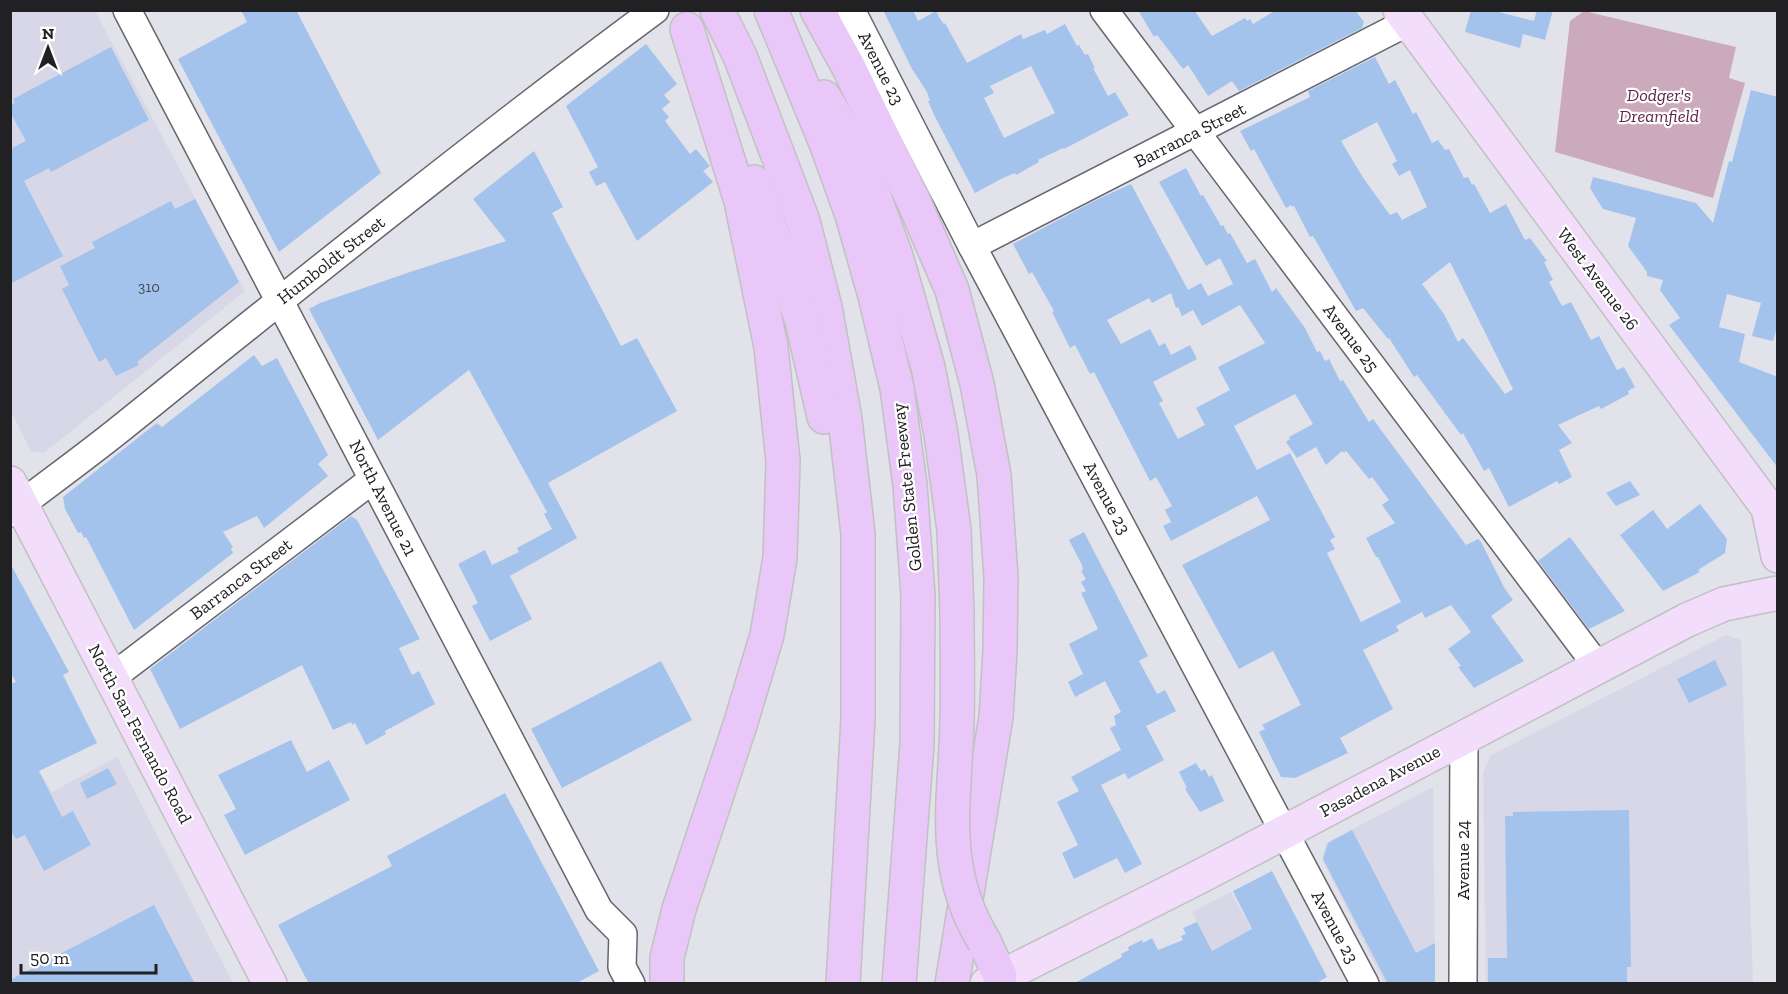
<svg xmlns="http://www.w3.org/2000/svg" width="1788" height="994" font-family="'Zilla Slab',serif">
  <style>
    .built { fill: #d7d7e7 }
    .green { fill: #cbabbb }
    .building { fill: #a4c3ec; fill-rule: evenodd }
    .lines { fill: none; stroke-linecap: round; stroke-linejoin: round }
    .minor-casing { stroke: #65656d; stroke-width: 30 }
    .major-casing { stroke: #c1c1c2; stroke-width: 36 }
    .highway-casing { stroke: #c1c1c2; stroke-width: 36 }
    .minor { stroke: #fff; stroke-width: 27 }
    .major { stroke: #f2ddfb; stroke-width: 33 }
    .highway { stroke: #e9c7f8; stroke-width: 33 }
    .highway-bridge-casing { stroke: #c1c1c2; stroke-width: 36; stroke-linecap: butt }
    .highway-bridge { stroke: #e9c7f8; stroke-width: 33 }
    .labels { text-anchor: middle; stroke-width: 4.5; stroke-linejoin: round; paint-order: stroke }
    .number-label { font-size: 15px; fill: #424a56 }
    .street-label { font-size: 18px; fill: #212124; stroke: #fff }
    .park-label { font-size: 18px; font-style: italic; fill: #602549; stroke: #fff }
  </style>
  <rect width="100%" height="100%" fill="#e2e2eb"/>
  <g class="built">
    <polygon points="10,11 95,11 245,291 44,453 31,451 11,411"/>
    <polygon points="1726,635 1741,640 1753,983 1486,983 1483,773 1491,755"/>
    <polygon points="117,757 233,983 11,984 11,791 42,776 52,792"/>
    <polygon points="1433,787 1435,983 1384,983 1322,859 1326,843"/>
    <polygon points="1231,892 1280,983 1228,983 1192,912"/>
  </g>
  <polygon class="green" points="1584,11 1736,47 1729,78 1745,83 1713,198 1555,152 1570,21"/>
  <g class="building">
    <polygon points="241,10 296,10 381,173 279,252 178,59 247,22"/>
    <path d="M883,10H913L918,21L936,11L940,19L944,24L945,23L967,63L1021,34L1023,39L1045,30L1047,34L1065,24L1077,46L1079,45L1085,55L1088,54L1095,68H1093L1108,96L1115,92L1129,115L1064,149L1063,148L1038,160L1039,162L1016,175L1015,173L1003,178L975,193L934,115L928,101H930L927,92L912,69ZM1031,66L1055,113L1004,138L984,98L994,93L990,86Z"/>
    <polygon points="1138,10 1194,10 1212,36 1245,18 1247,21 1250,19 1253,24 1276,10 1355,10 1364,22 1362,28 1239,91 1232,81 1208,96 1188,65 1183,69 1157,35 1154,37"/>
    <polygon points="1471,10 1499,10 1499,12 1534,21 1537,10 1553,10 1545,40 1523,34 1520,48 1465,32"/>
    <polygon points="646,44 677,84 664,95 670,102 662,109 669,117 665,121 690,154 696,149 710,166 703,171 713,182 637,241 605,182 596,186 589,172 598,167 566,106"/>
    <polygon points="111,47 149,120 51,172 49,168 24,181 63,256 10,284 10,149 26,141 10,112 10,105 15,103 13,99"/>
    <path d="M1375,57L1389,84L1395,80L1413,114L1416,112L1432,143L1438,140L1445,150L1449,149L1464,178L1468,177L1472,185L1474,184L1490,213L1506,204L1525,240L1530,238L1547,261L1544,262L1553,280L1549,282L1562,306L1571,302L1591,340L1599,336L1617,370L1624,367L1635,387L1628,391L1629,394L1601,409L1599,406L1558,425L1572,443L1559,450L1572,477L1559,484L1557,481L1509,507L1489,468L1484,471L1463,433L1461,435L1417,375L1414,377L1389,338L1388,339L1363,308L1356,311L1313,236L1310,237L1294,206L1292,207L1291,205L1286,208L1254,149L1251,151L1240,131L1310,97L1308,91ZM1377,122L1397,161L1392,164L1399,176L1410,170L1427,207L1402,220L1397,212L1390,215L1364,179L1341,141ZM1450,262L1513,389L1505,394L1463,338L1458,342L1444,314L1422,284Z"/>
    <polygon points="1751,90 1778,97 1778,324 1773,341 1752,336 1761,303 1727,294 1719,327 1745,334 1739,362 1778,377 1778,468 1669,325 1680,318 1660,290 1663,280 1647,276 1647,272 1628,246 1636,218 1603,209 1590,188 1593,177 1696,203 1713,223 1729,161 1732,162"/>
    <polygon points="534,151 563,207 552,213 621,346 637,338 677,411 548,483 577,538 510,576 532,619 490,641 472,606 478,603 458,564 485,550 492,565 519,552 517,548 552,529 544,514 547,512 469,370 378,440 309,309 320,303 413,271 506,241 473,199"/>
    <path d="M1186,168L1201,196L1203,195L1221,226L1223,225L1228,234L1230,233L1247,263L1255,259L1272,292L1276,288L1305,328L1317,352L1320,351L1325,361L1329,359L1340,381L1343,380L1369,422L1373,419L1466,545L1478,539L1481,542L1505,589L1513,600L1491,616L1524,661L1474,688L1458,667L1461,666L1448,649L1471,632L1451,605L1425,618L1422,612L1396,626L1399,631L1363,650L1393,709L1340,738L1348,753L1295,778L1281,777L1259,732L1265,729L1262,725L1301,705L1273,651L1239,669L1182,565L1270,520L1257,496L1171,541L1163,526L1171,522L1165,510L1172,506L1156,477L1150,481L1094,372L1090,374L1075,345L1070,348L1052,312L1054,311L1032,272L1029,274L1013,244L1096,200L1131,184L1188,290L1201,283L1208,296L1233,284L1220,258L1206,266L1159,182ZM1171,293L1176,308L1178,307L1182,316L1193,310L1202,326L1240,305L1265,343L1218,367L1230,390L1196,408L1205,425L1178,439L1159,403L1163,401L1153,382L1197,359L1190,345L1171,355L1165,343L1159,346L1150,329L1121,344L1107,320L1149,298L1152,303ZM1295,394L1313,424L1289,437L1290,439L1286,442L1297,458L1316,447L1326,465L1342,451L1344,453L1346,451L1369,479L1372,477L1389,500L1382,505L1395,523L1366,538L1376,557H1378L1401,602L1361,622L1327,553L1335,549L1330,540L1335,537L1290,453L1257,470L1234,426Z"/>
    <polygon points="195,199 239,282 137,362 139,365 116,376 106,358 99,362 62,289 69,285 60,266 95,248 92,242 171,201 175,209"/>
    <polygon points="254,355 262,366 277,358 328,455 318,464 328,476 264,528 257,516 223,532 233,547 231,549 233,553 134,630 86,537 84,538 81,532 78,533 65,509 63,497 149,429 157,423 162,427"/>
    <polygon points="1630,481 1640,495 1616,506 1606,493"/>
    <polygon points="1700,504 1727,539 1725,553 1698,570 1700,572 1663,591 1620,535 1653,510 1667,529"/>
    <polygon points="351,516 357,520 420,639 399,648 412,675 419,671 435,704 385,731 386,734 366,745 355,723 352,725 351,722 333,730 302,665 180,729 150,669"/>
    <polygon points="1084,532 1148,656 1139,661 1157,694 1165,690 1176,711 1146,726 1164,760 1128,779 1125,773 1101,785 1142,864 1125,873 1117,858 1074,879 1062,853 1078,845 1057,802 1079,791 1071,777 1121,750 1110,728 1116,725 1114,716 1121,712 1105,681 1075,697 1068,682 1083,674 1069,644 1098,629 1081,593 1086,591 1081,582 1086,579 1081,571 1083,570 1082,565 1069,540"/>
    <polygon points="1570,537 1625,611 1589,629 1538,561"/>
    <polygon points="10,563 69,672 63,675 97,743 39,771 62,817 73,811 91,845 44,871 25,835 16,839 10,830 10,684 16,682 10,672"/>
    <polygon points="1715,660 1727,685 1689,703 1677,679"/>
    <polygon points="661,661 692,720 562,788 531,729"/>
    <polygon points="291,740 307,772 329,760 350,800 245,855 224,815 236,809 218,775"/>
    <polygon points="1196,763 1201,771 1205,769 1209,777 1212,775 1224,801 1200,812 1185,789 1187,788 1179,772"/>
    <polygon points="108,768 117,784 87,799 80,783"/>
    <polygon points="505,793 599,971 575,984 309,984 278,925 392,866 387,856"/>
    <polygon points="1629,810 1631,967 1627,967 1627,984 1488,984 1488,958 1507,958 1505,816 1513,816 1513,812"/>
    <polygon points="1352,830 1416,953 1435,943 1435,984 1388,984 1323,859 1328,843"/>
    <polygon points="1272,871 1327,977 1315,984 1073,984 1122,957 1121,954 1129,950 1128,947 1142,940 1143,943 1152,938 1158,950 1183,940 1181,936 1186,934 1183,928 1197,922 1212,951 1252,929 1233,891"/>
    <polygon points="154,905 195,984 10,984 10,980"/>
  </g>
  <g class="lines">
    <defs>
      <g id="minor">
        <polyline points="127,10 599,910 623,934 622,967 631,984"/>
        <polyline points="851,10 972,246 1365,984"/>
        <polyline points="1104,10 1598,667"/>
        <polyline points="972,246 1408,22"/>
        <path d="M10,513C45,486 81,460 115,433C293,290 471,146 655,10"/>
        <polyline points="111,678 372,480"/>
        <polyline points="1463,984 1464,737"/>
      </g>
      <g id="major">
        <polyline points="1400,10 1768,508 1778,556"/>
        <polyline points="10,483 270,984"/>
        <polyline points="987,984 1199,877 1687,620 1724,604 1778,593"/>
      </g>
      <g id="highway">
        <polyline points="717,10 740,56 803,221 825,307 845,419 858,534 858,719 843,984"/>
        <polyline points="771,10 826,143 852,215 875,296 897,388 910,485 918,595 917,744 899,984"/>
        <polyline points="817,10 848,66 913,200 952,290 977,384 994,475 1001,577 1000,651 996,717 952,984"/>
        <polyline points="824,97 859,155 896,256 928,367 941,434 954,530 957,612"/>
        <polyline points="754,182 802,321 824,417"/>
        <polyline points="984,941 1000,976"/>
        <polyline points="667,984 667,958 679,909 740,725 767,635 780,558 783,461 771,347 741,201 687,29"/>
      </g>
    </defs>
    <use href="#minor" class="minor-casing"/>
    <use href="#major" class="major-casing"/>
    <use href="#highway" class="highway-casing"/>
    <use href="#minor" class="minor"/>
    <use href="#major" class="major"/>
    <use href="#highway" class="highway"/>
    <defs>
      <path id="highway-bridge" d="M957,612C957,649 958,685 957,722C955,802 939,868 984,941"/>
    </defs>
    <use href="#highway-bridge" class="highway-bridge-casing"/>
    <use href="#highway-bridge" class="highway-bridge"/>
  </g>
  <g class="labels">
    <g class="number-label">
      <text x="149" y="292">310</text>
    </g>
    <g class="street-label">
      <text transform="translate(881 68) rotate(63)" y="6">Avenue 23</text>
      <text transform="translate(1190 135) rotate(-27)" y="6">Barranca Street</text>
      <text transform="translate(331 260) rotate(-38)" y="6">Humboldt Street</text>
      <text transform="translate(1598 279) rotate(53)" y="6">West Avenue 26</text>
      <text transform="translate(1351 338) rotate(53)" y="6">Avenue 25</text>
      <text transform="translate(907 487) rotate(-96)" y="6">Golden State Freeway</text>
      <text transform="translate(383 498) rotate(63)" y="6">North Avenue 21</text>
      <text transform="translate(1107 498) rotate(62)" y="6">Avenue 23</text>
      <text transform="translate(241 579) rotate(-37)" y="6">Barranca Street</text>
      <text transform="translate(140 734) rotate(62)" y="6">North San Fernando Road</text>
      <text transform="translate(1380 781) rotate(-28)" y="6">Pasadena Avenue</text>
      <text transform="translate(1463 860) rotate(-90)" y="6">Avenue 24</text>
      <text transform="translate(1335 927) rotate(62)" y="6">Avenue 23</text>
    </g>
    <g class="park-label">
      <text x="1659" y="101">Dodger's<tspan x="1659" dy="21">Dreamfield</tspan></text>
    </g>
  </g>
  <rect width="1788" height="994" fill="none" stroke="#212124" stroke-width="24"/>
  <g transform="translate(48 48)" stroke="#ffffff" stroke-width="4.5" paint-order="stroke">
  <path d="M0-4.5L10 22L0 15L-10 22Z" fill="#212124"/>
  <text y="-9" font-size="16" font-weight="bold" text-anchor="middle" fill="#212124">N</text>
  </g>
  <path d="M21 964v9h135v-9" fill="none" stroke="#212124" stroke-width="3"/>
  <text x="30" y="964" font-size="18" fill="#212124" stroke="#ffffff" stroke-width="4.5" paint-order="stroke">50 m</text>
</svg>
